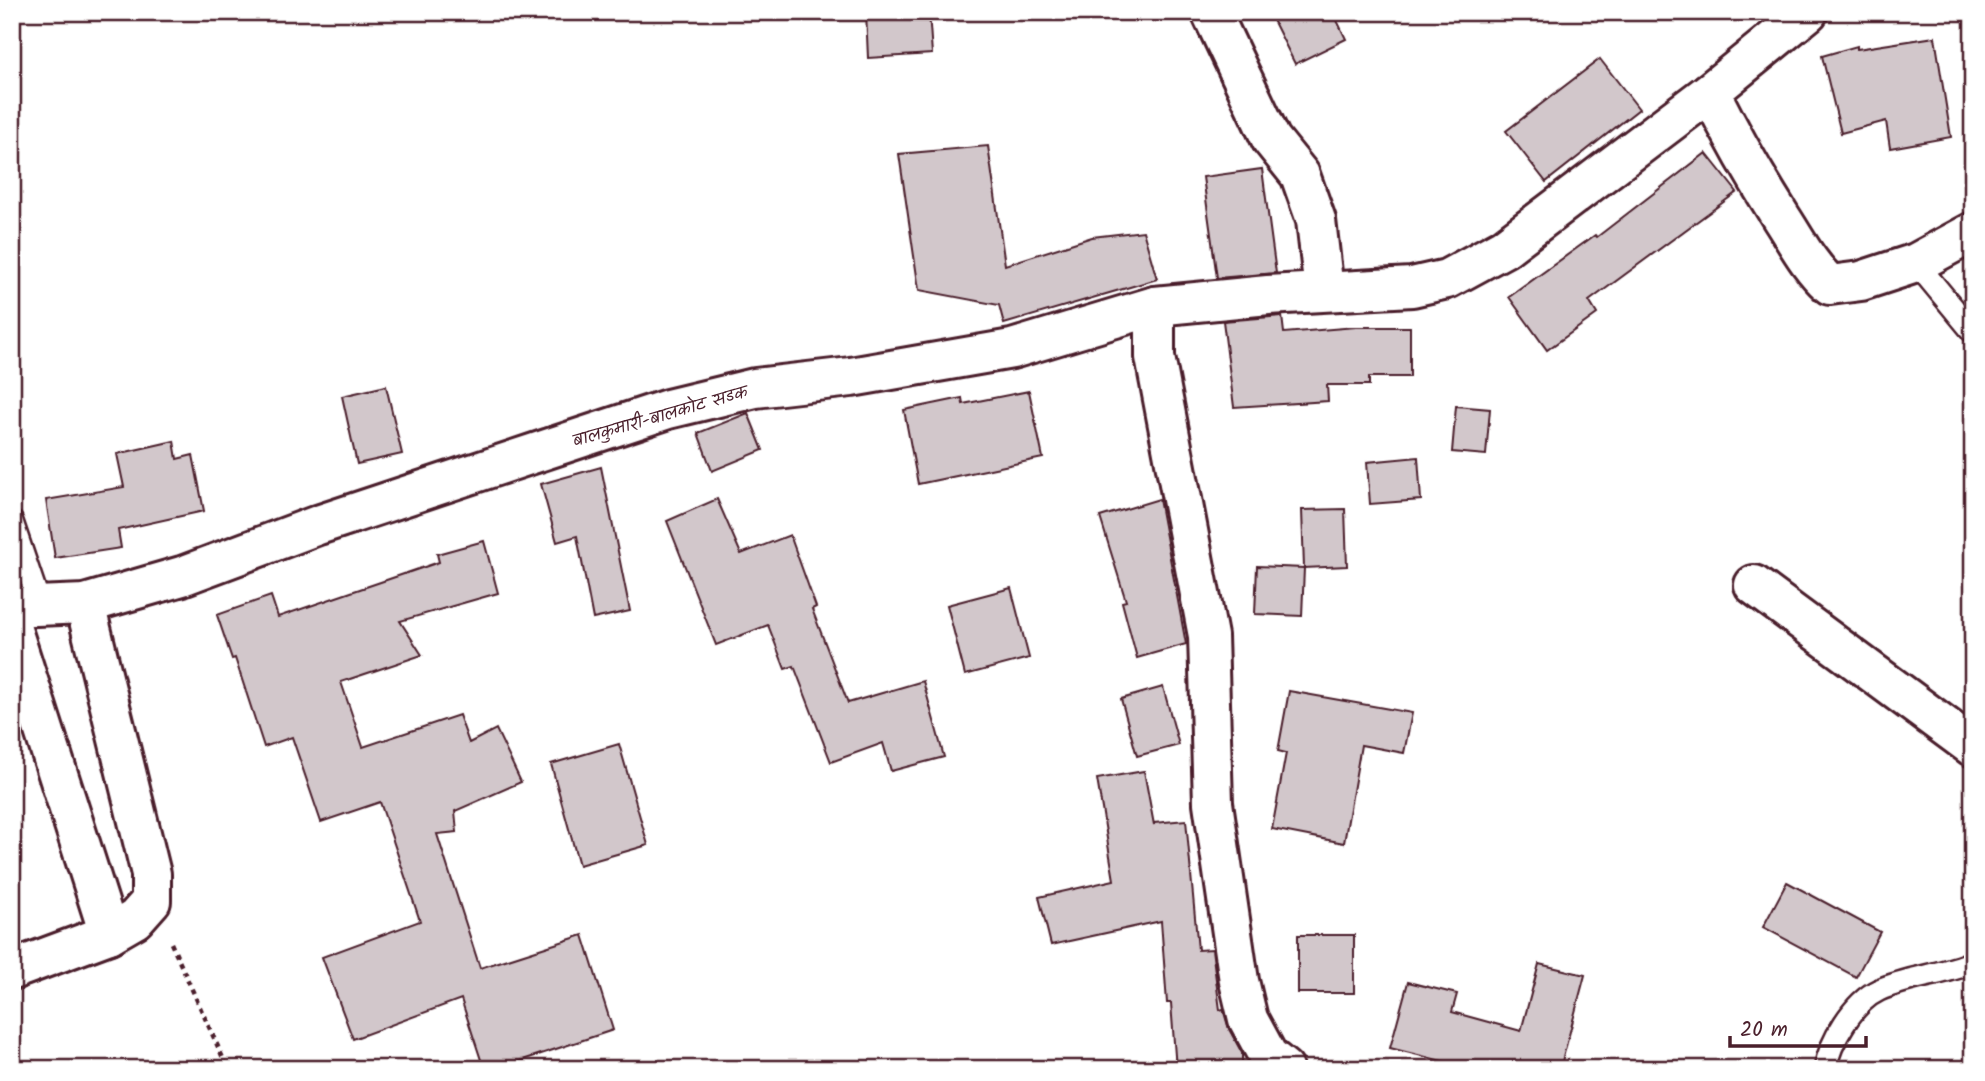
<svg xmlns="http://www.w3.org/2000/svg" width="1985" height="1081" font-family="Kalam,'Playpen Sans Deva',sans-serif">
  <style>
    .building { fill: #d2c7cb; stroke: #4a1f2b; stroke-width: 2 }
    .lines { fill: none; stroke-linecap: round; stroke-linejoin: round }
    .lane-casing { stroke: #4a1f2b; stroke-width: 26 }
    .street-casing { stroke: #4a1f2b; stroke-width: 44 }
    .secondary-casing { stroke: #4a1f2b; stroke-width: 44 }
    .path { stroke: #4a1f2b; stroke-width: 4.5; stroke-dasharray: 5 5; stroke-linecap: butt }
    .lane { stroke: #fff; stroke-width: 21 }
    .street { stroke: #fff; stroke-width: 38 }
    .secondary { stroke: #fff; stroke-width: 38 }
    .labels { text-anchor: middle; stroke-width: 5; stroke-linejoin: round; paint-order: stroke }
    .street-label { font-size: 18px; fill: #4a1f2b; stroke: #fff }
  </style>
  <rect width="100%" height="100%" fill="#fff"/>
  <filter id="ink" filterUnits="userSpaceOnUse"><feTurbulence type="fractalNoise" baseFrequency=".0143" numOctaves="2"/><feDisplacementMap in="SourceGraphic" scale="14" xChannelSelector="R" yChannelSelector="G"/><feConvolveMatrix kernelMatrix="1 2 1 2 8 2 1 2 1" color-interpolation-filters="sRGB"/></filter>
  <g filter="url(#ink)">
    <g class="building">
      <polygon points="866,12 929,12 932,54 868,58"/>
      <polygon points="1269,12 1333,12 1346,39 1295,64"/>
      <polygon points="1935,37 1951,137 1890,148 1886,121 1841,133 1822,56 1857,46 1857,49"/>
      <polygon points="1600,59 1639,109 1546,182 1506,131"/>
      <polygon points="988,146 1005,265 1092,237 1143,231 1157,279 1004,324 999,305 919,290 899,154"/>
      <polygon points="1706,153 1737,192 1589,301 1597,314 1547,350 1509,297 1595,235 1597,237"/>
      <polygon points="1262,169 1276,273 1217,278 1203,177"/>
      <polygon points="1282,316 1284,333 1356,327 1410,327 1410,377 1369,377 1369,385 1327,385 1328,401 1234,407 1223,321"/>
      <polygon points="386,386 402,454 357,464 342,396"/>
      <polygon points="1029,391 1043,458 918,484 904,410 962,398 963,404"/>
      <polygon points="1456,406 1490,409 1486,455 1452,452"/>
      <polygon points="748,413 763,450 712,471 698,433"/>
      <polygon points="174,441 177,459 193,455 204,511 118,530 121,548 55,558 46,500 124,487 117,454"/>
      <polygon points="1418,457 1421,500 1370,504 1367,462"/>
      <polygon points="601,467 630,611 593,619 577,536 557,542 541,484"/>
      <polygon points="717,499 741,554 790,535 816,607 812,609 848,703 923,681 944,757 891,771 883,743 831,762 794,666 785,669 768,625 716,645 667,521"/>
      <polygon points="1159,499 1186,644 1137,658 1122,602 1126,601 1100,517"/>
      <polygon points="1345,509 1347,566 1304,568 1302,510"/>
      <polygon points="484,541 498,593 400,621 422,655 341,682 363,747 459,715 469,743 496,729 521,782 455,811 457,832 437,834 480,968 583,935 613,1030 496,1069 484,1069 461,999 353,1039 322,957 420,921 380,802 321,822 292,737 264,747 235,658 232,659 217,615 271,596 278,617 439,562 437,554"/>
      <polygon points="1257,566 1304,568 1302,616 1255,614"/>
      <polygon points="1011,588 1029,658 965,675 947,605"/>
      <polygon points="1163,687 1179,745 1137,756 1121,699"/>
      <polygon points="1289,691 1412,713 1404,753 1361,745 1344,843 1272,829 1286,753 1278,751"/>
      <polygon points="619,744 648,845 579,865 551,764"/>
      <polygon points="1144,771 1154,825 1154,823 1186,820 1198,950 1212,949 1220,1010 1223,1009 1229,1029 1242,1053 1242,1063 1176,1069 1171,1003 1167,1003 1161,921 1051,945 1039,897 1114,880 1097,779"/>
      <polygon points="1787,882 1880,932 1856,977 1763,927"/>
      <rect x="1298" y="935" width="56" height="58"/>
      <polygon points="1539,964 1585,975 1560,1069 1453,1069 1454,1064 1390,1048 1408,982 1457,994 1452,1012 1521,1031"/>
    </g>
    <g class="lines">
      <defs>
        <g id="lane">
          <polyline points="1916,263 1973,332"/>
          <polyline points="12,522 40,605"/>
          <path d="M1825,1069C1830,1042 1853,1002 1879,990C1908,977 1943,975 1973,962"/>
        </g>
        <g id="street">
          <path d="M1710,92C1732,136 1756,178 1782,219C1797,242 1809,266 1830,285L1861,281L1916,263L1973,232"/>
          <polyline points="1155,306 1155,357 1208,636 1213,803 1239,981 1248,1019 1268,1056 1284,1069"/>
          <polyline points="1754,585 1973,747"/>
          <polyline points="12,630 109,934"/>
          <polyline points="12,970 109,934 135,919 151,901 151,874 85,604"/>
        </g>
        <g id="secondary">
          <polyline points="1211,12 1271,139 1300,175 1316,220 1324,291"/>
          <polyline points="12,607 85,604 182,576 318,525 532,454 668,409 755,388 851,377 1012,349 1155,306 1268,295 1412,287 1447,279 1504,248 1710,92 1808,12"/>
        </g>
      </defs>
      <use href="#lane" class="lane-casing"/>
      <use href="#street" class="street-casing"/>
      <use href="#secondary" class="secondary-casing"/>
      <polyline class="path" points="171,943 228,1069"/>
      <use href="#lane" class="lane"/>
      <use href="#street" class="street"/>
      <use href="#secondary" class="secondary"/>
    </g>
  </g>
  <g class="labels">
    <g class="street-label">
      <text transform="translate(660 416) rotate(-16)" y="6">बालकुमारी-बालकोट सडक</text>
    </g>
  </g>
  <rect width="1985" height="1081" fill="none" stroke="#fff" stroke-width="42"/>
  <rect x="21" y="21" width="1943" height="1039" fill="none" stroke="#4a1f2b" stroke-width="2.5" filter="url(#ink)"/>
  <path d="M1730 1036v10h136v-10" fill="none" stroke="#4a1f2b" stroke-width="3.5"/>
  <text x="1740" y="1036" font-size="21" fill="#4a1f2b" stroke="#ffffff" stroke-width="5" paint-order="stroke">20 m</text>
</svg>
